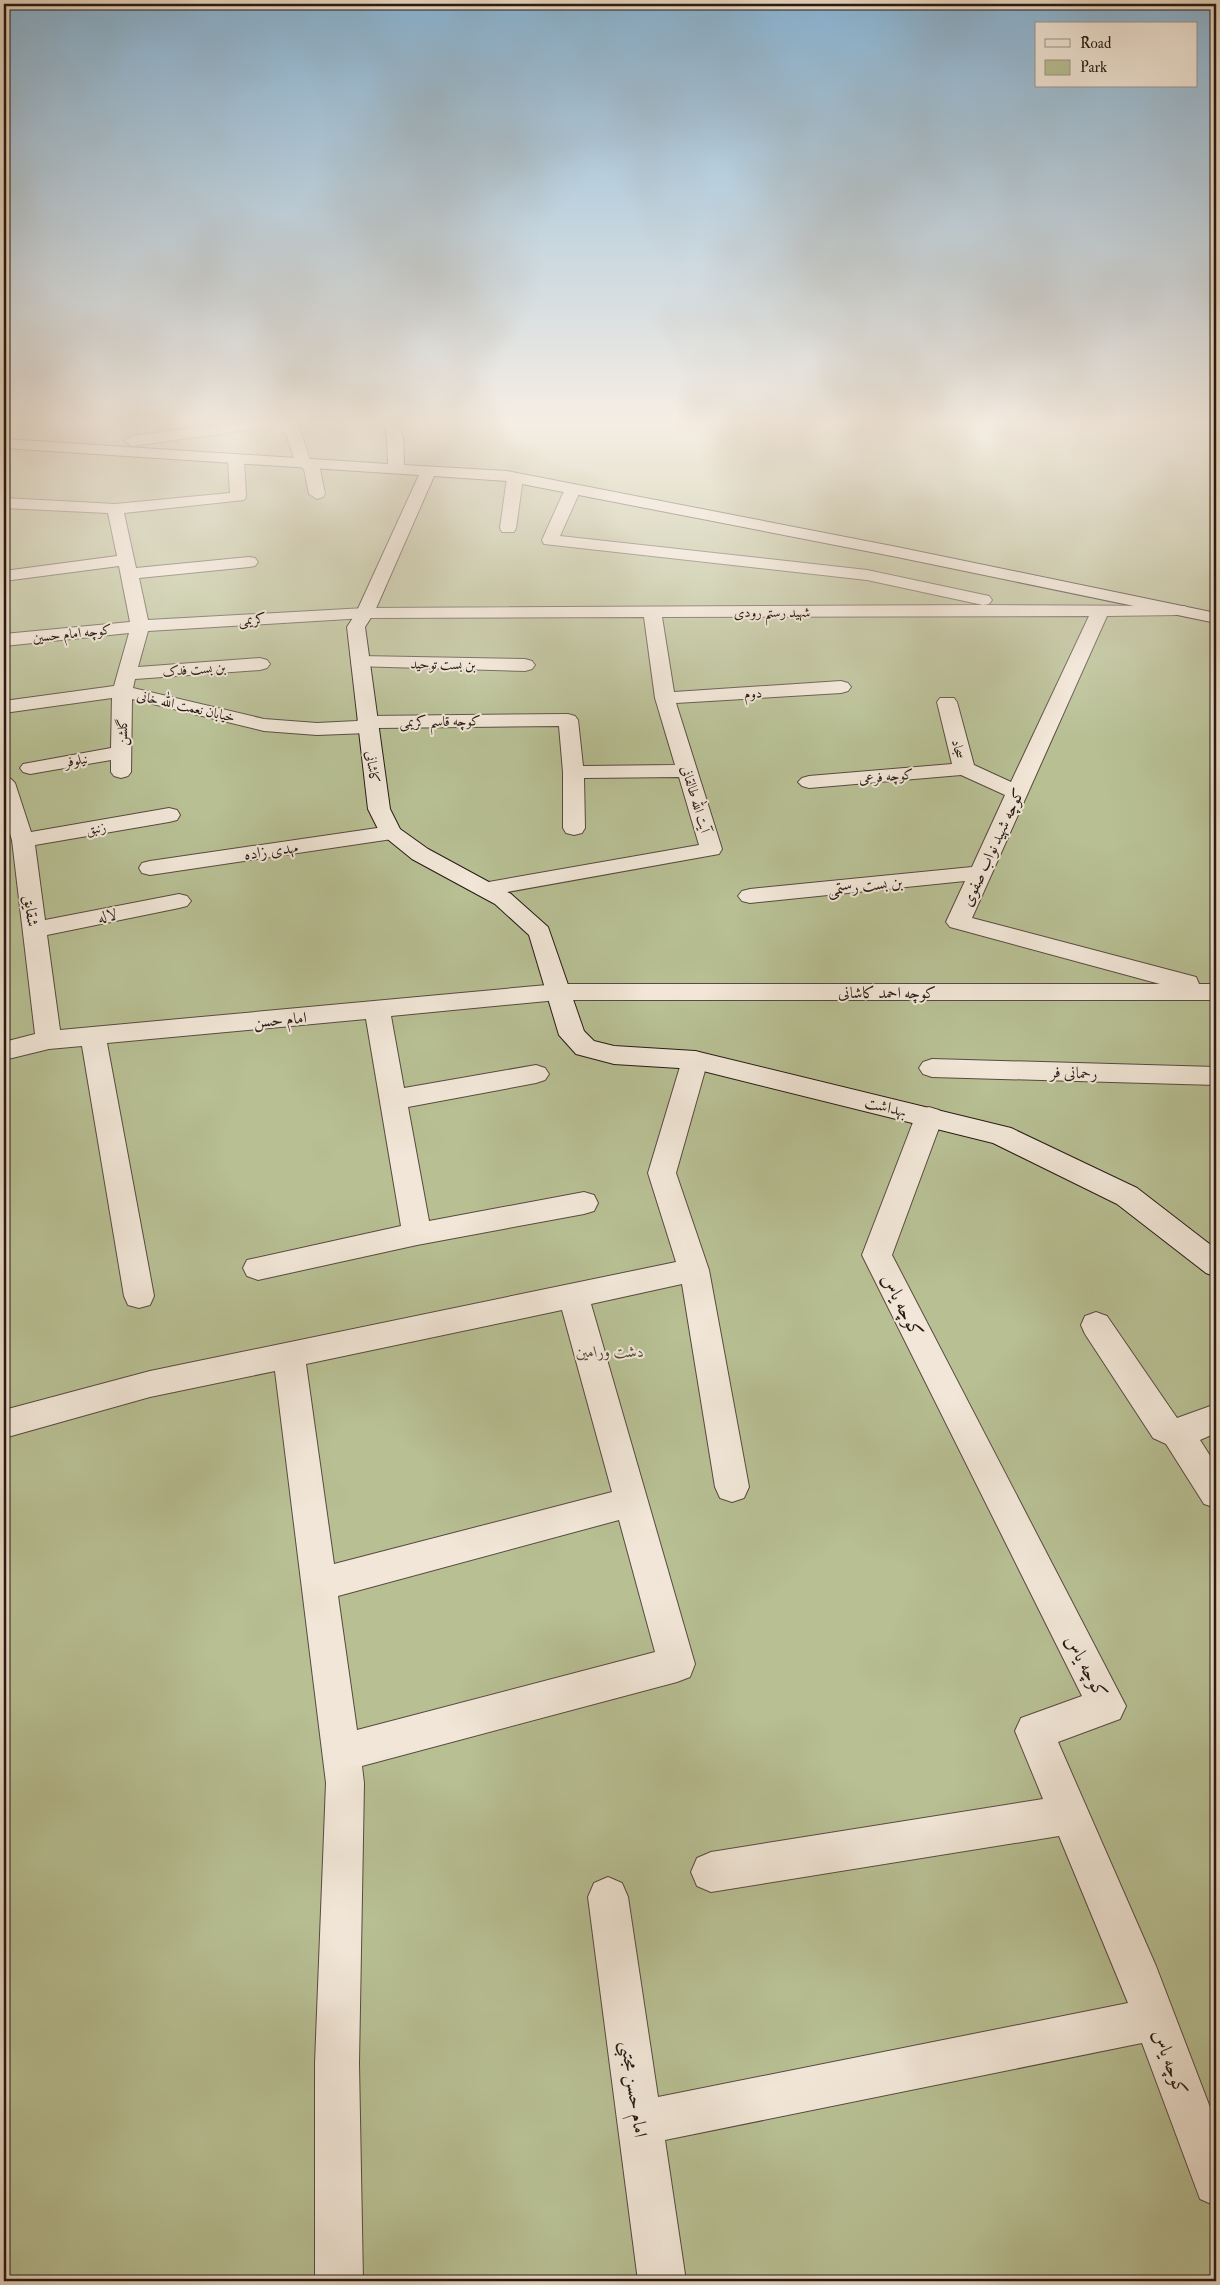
<svg xmlns="http://www.w3.org/2000/svg" width="1220" height="2285" font-family="'IM FELL Double Pica',Amiri,serif">
  <style>
    .green { fill: #b7bf93; stroke: #6e6c54 }
    .lines { fill: none; stroke-linecap: round; stroke-linejoin: round }
    .street-casing { stroke: #574a40; stroke-width: 2 }
    .secondary-casing { stroke: #261a15; stroke-width: 2 }
    .street { fill: #f1e6d7; fill-rule: evenodd }
    .secondary { fill: #f1e6d7; fill-rule: evenodd }
    .labels { text-anchor: middle; stroke-width: 4; stroke-linejoin: round; paint-order: stroke }
    .far-street-label { font-size: 14px; fill: #261a15; stroke: #f1e6d7 }
    .street-label { font-size: 16px; fill: #261a15; stroke: #f1e6d7 }
    .park-label { font-size: 16px; font-style: italic; fill: #524c3b; stroke: #f1e6d7 }
    .near-street-label { font-size: 19px; fill: #261a15; stroke: #f1e6d7 }
  </style>
  <rect width="100%" height="100%" fill="#ead9c2"/>
  <filter id="stains"><feTurbulence type="fractalNoise" baseFrequency=".004" numOctaves="4"/><feColorMatrix values="0 0 0 0 .2 0 0 0 0 .09 0 0 0 0 .02 0 0 0 .5 -.17"/></filter>
  <radialGradient id="worn" r=".72"><stop offset=".6" stop-color="#630" stop-opacity="0"/><stop offset="1" stop-color="#630" stop-opacity=".3"/></radialGradient>
  <rect class="green" x="4" y="420" width="1212" height="1861"/>
  <g class="lines">
    <defs>
      <g id="street">
        <polygon points="251,420 297,420 310,460 316,461 319,464 325,494 323,497 317,499 309,494 304,469 296,464 283,425 132,446 124,441 132,436"/>
        <polygon points="1190,420 1216,420 1216,428 1192,423"/>
        <path d="M236,454L244,459L246,497L244,500L124,513L136,568L249,557L255,558L258,562L255,566L249,567L139,578L148,620L365,608L983,605L867,580L544,544L542,540L565,489L573,484L581,489L560,536L867,570L989,596L992,600L989,604L983,605L1185,606L1188,610L1185,614L1179,615L1107,616L972,918L1196,977L1199,984H1216V1000H558L391,1016L404,1088L536,1065L545,1068L549,1074L545,1080L536,1083L408,1107L429,1221L584,1192L594,1195L598,1203L594,1211L584,1214L417,1245L258,1280L247,1276L243,1268L247,1260L401,1226L366,1019L107,1043L154,1296L150,1305L139,1308L128,1305L124,1296L82,1046L49,1049L4,1060V1042L35,1034L12,840L4,815V777L11,779L15,783L31,832L169,808L177,810L180,815L177,820L169,822L35,845L45,920L179,894L187,896L191,901L187,906L179,908L47,935L60,1030L558,984H1160L950,927L946,922L965,881L750,903L742,901L738,896L742,891L750,889L972,867L1005,795L961,775L809,788L802,786L798,782L802,778L809,776L952,764L937,702L940,698H954L957,702L974,765L1011,782L1089,616L662,617L674,692L841,681L848,683L851,687L848,691L841,693L676,703L722,849L719,854L485,896L477,894L473,889L477,884L699,845L679,777L584,778L585,828L582,833L574,835L566,833L563,828V772L559,726L378,728L375,731L368,733L317,735L264,731L132,699L131,772L128,776L121,778L114,776L111,772V760L30,774L23,772L20,768L23,764L111,748L112,698L4,713V701L114,686L129,633L4,646V634L130,622L119,566L4,581V571L117,556L108,513L4,508V498L115,504L230,493L228,459ZM644,617L655,698L675,765L583,766L578,720L575,716L568,714L367,716L360,718L357,721L317,723L264,719L133,688L135,679L260,670L267,668L270,664L267,660L260,658L138,667L148,631L365,618Z"/>
        <polygon points="515,473 523,478 516,528 514,532 502,532 500,528 507,478"/>
        <polygon points="360,656 525,659 532,661 535,665 532,669 525,671 353,666 351,662 353,658"/>
        <polygon points="391,826 399,828 402,833 399,838 150,875 142,873 139,868 142,863 150,861"/>
        <path d="M695,1051L704,1054L708,1060L676,1173L709,1270L749,1487L744,1498L732,1502L720,1498L715,1487L682,1284L591,1304L695,1664L690,1677L677,1682L362,1766L364,1783L359,2063L363,2281H315V2063L326,1783L275,1371L150,1397L4,1438V1410L150,1371L676,1262L648,1173L682,1060L686,1054ZM562,1310L612,1492L334,1564L306,1364ZM619,1520L655,1652L357,1730L338,1596Z"/>
        <polygon points="932,1059 1216,1067 1216,1085 932,1077 923,1074 919,1068 923,1062"/>
        <polygon points="929,1107 939,1110 943,1117 892,1255 1126,1706 1120,1719 1058,1742 1156,1966 1216,2123 1216,2206 1200,2199 1142,2043 665,2140 686,2281 638,2281 588,1897 594,1883 608,1877 622,1883 628,1897 658,2097 1128,2003 1059,1836 711,1892 697,1886 691,1872 697,1858 711,1852 1043,1799 1015,1731 1021,1718 1082,1696 862,1255 915,1117 919,1110"/>
        <polygon points="1096,1312 1107,1316 1177,1418 1216,1404 1216,1433 1200,1440 1216,1465 1216,1508 1204,1504 1166,1444 1153,1438 1085,1334 1081,1325 1085,1316"/>
      </g>
      <polygon id="secondary" points="383,420 397,420 403,439 404,465 507,471 897,547 1216,613 1216,623 897,557 507,481 434,476 374,613 365,627 390,809 400,829 428,849 511,894 548,927 584,1031 594,1041 614,1046 695,1051 1011,1128 1137,1188 1216,1249 1216,1277 1206,1273 1117,1204 993,1143 695,1069 614,1064 576,1054 559,1035 529,935 495,904 412,859 380,833 368,809 347,627 356,613 419,475 4,448 4,439 388,464 387,439"/>
    </defs>
    <use href="#street" class="street-casing"/>
    <use href="#secondary" class="secondary-casing"/>
    <use href="#street" class="street"/>
    <use href="#secondary" class="secondary"/>
  </g>
  <linearGradient id="sky" x2="0" y2="1"><stop stop-color="#89b6d7"/><stop offset="0.57" stop-color="#f6eee4"/><stop offset="1" stop-color="#f6eee4" stop-opacity="0"/></linearGradient>
  <rect width="1220" height="740" fill="url(#sky)"/>
  <g class="labels">
    <g class="far-street-label">
      <text x="772" y="617">شهید رستم رودی</text>
      <text transform="translate(252 619) rotate(-3)" y="5">کریمی</text>
      <text transform="translate(72 633) rotate(-6)" y="5">کوچه امام حسین</text>
      <text transform="translate(443 664) rotate(1)" y="5">بن بست توحید</text>
      <text transform="translate(194 669) rotate(-4)" y="5">بن بست فدک</text>
      <text transform="translate(753 693) rotate(-3)" y="5">دوم</text>
      <text transform="translate(186 706) rotate(13)" y="5">خیابان نعمت الله خانی</text>
      <text transform="translate(440 721) rotate(-1)" y="5">کوچه قاسم کریمی</text>
      <text transform="translate(122 732) rotate(-89)" y="5">گلشن</text>
      <text transform="translate(959 749) rotate(76)" y="5">سجاد</text>
      <text transform="translate(76 760) rotate(-10)" y="5">نیلوفر</text>
      <text transform="translate(373 767) rotate(83)" y="5">کاشانی</text>
      <text transform="translate(886 776) rotate(-5)" y="5">کوچه فرعی</text>
      <text transform="translate(696 799) rotate(73)" y="5">آیت الله طالقانی</text>
      <text transform="translate(96 828) rotate(-10)" y="5">زنبق</text>
    </g>
    <g class="street-label">
      <text transform="translate(992 847) rotate(-65)" y="6">کوچه شهید نواب صفوی</text>
      <text transform="translate(271 850) rotate(-8)" y="6">مهدی زاده</text>
      <text transform="translate(865 885) rotate(-6)" y="6">بن بست رستمی</text>
      <text transform="translate(32 911) rotate(83)" y="6">شقایق</text>
      <text transform="translate(107 915) rotate(-11)" y="6">لاله</text>
      <text x="887" y="998">کوچه احمد کاشانی</text>
      <text transform="translate(280 1019) rotate(-5)" y="6">امام حسن</text>
      <text transform="translate(1074 1072) rotate(2)" y="6">رحمانی فر</text>
      <text transform="translate(886 1106) rotate(14)" y="6">بهداشت</text>
    </g>
    <g class="park-label">
      <text x="610" y="1357">دشت ورامین</text>
    </g>
    <g class="near-street-label">
      <text transform="translate(903 1305) rotate(63)" y="7">کوچه یاس</text>
      <text transform="translate(1087 1666) rotate(62)" y="7">کوچه یاس</text>
      <text transform="translate(1171 2062) rotate(70)" y="7">کوچه یاس</text>
      <text transform="translate(635 2089) rotate(82)" y="7">امام حسن مجتبی</text>
    </g>
  </g>
  <rect width="1220" height="2285" fill="none" stroke="#ead9c2" stroke-width="20"/>
  <rect x="5" y="5" width="1210" height="2275" fill="none" stroke="#261a15" stroke-width="2.5"/>
  <rect x="10" y="10" width="1200" height="2265" fill="none" stroke="#261a15"/>
  <rect x="1035" y="22" width="162" height="65" fill="#f1e6d7" stroke="#a09489"/>
  <rect x="1045" y="39" width="25" height="8" fill="#f1e6d7" stroke="#a09489"/>
  <text x="1080" y="48" font-size="15" fill="#261a15">Road</text>
  <rect x="1045" y="60" width="25" height="15" fill="#b7bf93" stroke="#a09489"/>
  <text x="1080" y="72" font-size="15" fill="#261a15">Park</text>
  <rect width="100%" height="100%" filter="url(#stains)"/>
  <rect width="100%" height="100%" fill="url(#worn)"/>
</svg>
